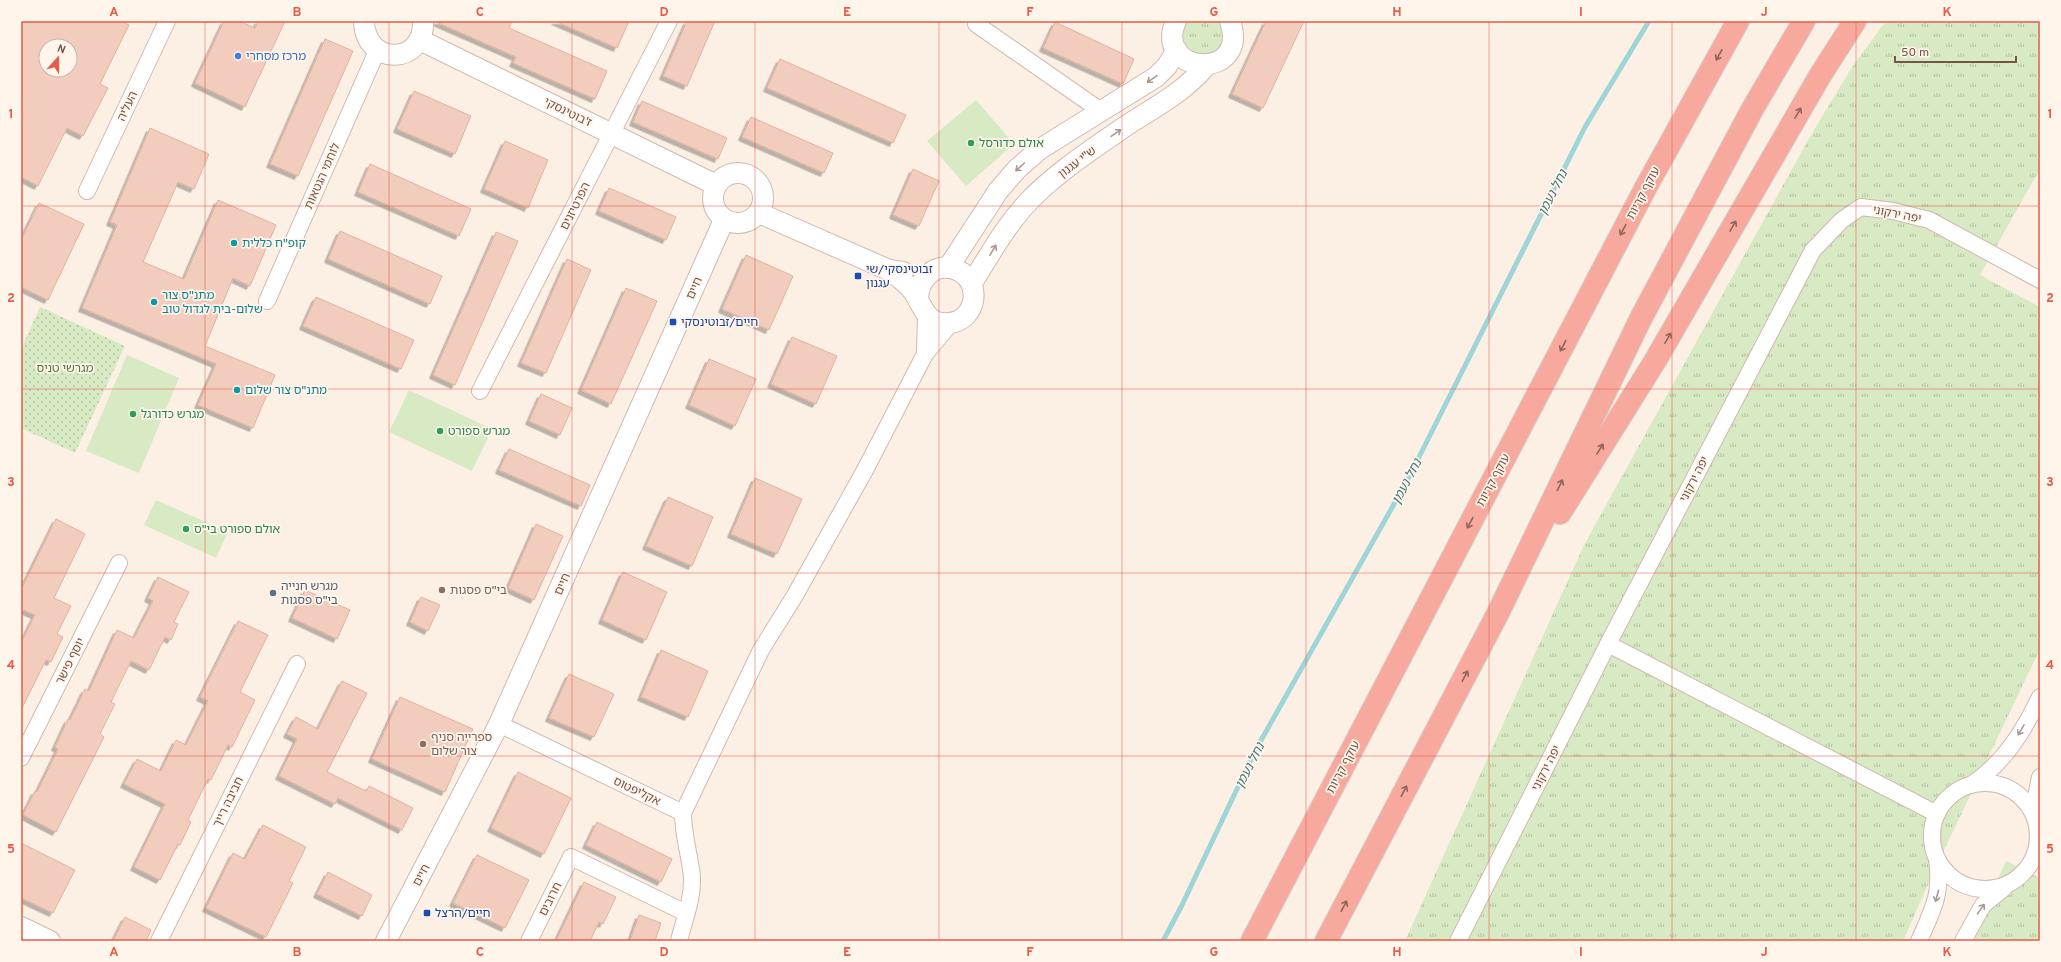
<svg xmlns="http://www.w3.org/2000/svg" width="2061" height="962" font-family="Overpass,'Noto Sans Hebrew',sans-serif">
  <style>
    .grass { fill: url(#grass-tufts) }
    .park { fill: url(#park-dots) }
    .garden { fill: #d7eac3 }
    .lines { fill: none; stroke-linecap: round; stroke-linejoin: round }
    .stream { stroke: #9fd5d8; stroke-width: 5 }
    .building { fill: #f2ccbc; stroke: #e4b09d; fill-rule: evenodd; filter: url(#shadow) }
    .minor-casing { stroke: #d0b9ae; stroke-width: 18 }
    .tertiary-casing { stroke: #d0b9ae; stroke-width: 22 }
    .motorway-casing { stroke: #d8cfcc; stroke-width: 24 }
    .minor { stroke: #fff; stroke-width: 16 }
    .tertiary { stroke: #fff; stroke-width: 20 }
    .motorway { stroke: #f6a99c; stroke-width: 22 }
    .oneway { stroke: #8f655a }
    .oneway2 { stroke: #ac9892 }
    .grid { fill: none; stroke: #e65b4a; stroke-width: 1; stroke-opacity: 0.55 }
    .shop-dot { fill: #3f7fe0; stroke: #fff5eb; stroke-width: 1.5 }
    .leisure-dot { fill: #2e9e5b; stroke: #fff5eb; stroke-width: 1.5 }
    .culture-dot { fill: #0f9aa8; stroke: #fff5eb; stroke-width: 1.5 }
    .transit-dot { fill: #1a4fb4; stroke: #fff5eb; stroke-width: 1.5 }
    .education-dot { fill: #8d6e63; stroke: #fff5eb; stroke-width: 1.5 }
    .service-dot { fill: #5c6f8a; stroke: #fff5eb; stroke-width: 1.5 }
    .labels { text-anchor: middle; stroke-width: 3.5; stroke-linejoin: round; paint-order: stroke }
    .shop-label { font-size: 12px; fill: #366cbe; stroke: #fff5eb; text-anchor: start }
    .street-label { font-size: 12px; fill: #75544a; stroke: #fff5eb }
    .leisure-label { font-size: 12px; fill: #27864d; stroke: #fff5eb; text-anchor: start }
    .culture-label { font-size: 12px; fill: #0d838f; stroke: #fff5eb; text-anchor: start }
    .transit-label { font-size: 12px; fill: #164399; stroke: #fff5eb; text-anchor: start }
    .park-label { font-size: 12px; fill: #55753f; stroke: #fff5eb }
    .service-label { font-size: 12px; fill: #4e5e75; stroke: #fff5eb; text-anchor: start }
    .education-label { font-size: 12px; fill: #785e54; stroke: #fff5eb; text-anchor: start }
    .water-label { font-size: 13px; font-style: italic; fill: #3d777a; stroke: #fff5eb }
    .neatline { fill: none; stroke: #e65b4a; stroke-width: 1.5 }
    .grid-label { font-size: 13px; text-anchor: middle; font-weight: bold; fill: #e65b4a }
  </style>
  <defs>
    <pattern id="grass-tufts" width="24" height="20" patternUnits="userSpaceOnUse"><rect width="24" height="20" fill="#d7eac3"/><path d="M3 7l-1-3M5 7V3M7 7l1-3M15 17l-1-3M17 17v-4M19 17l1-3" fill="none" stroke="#b3c0a0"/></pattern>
    <pattern id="park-dots" width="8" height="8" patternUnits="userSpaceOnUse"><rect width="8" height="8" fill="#d7eac3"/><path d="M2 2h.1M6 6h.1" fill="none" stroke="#b3c0a0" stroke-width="1.8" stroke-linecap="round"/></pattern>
    <filter id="shadow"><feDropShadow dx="-3.5" dy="3.5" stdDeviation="0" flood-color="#0004"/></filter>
  </defs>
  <rect width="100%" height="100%" fill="#fcf0e5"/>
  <g class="grass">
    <path d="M1185,21H1220C1233,42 1209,67 1190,52C1187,49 1185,45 1182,42Z"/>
    <polygon points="1886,21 2040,21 2040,169 1980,275 2040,307 2040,649 1934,871 1903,941 1405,941 1584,545 1808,140 1852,67"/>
    <polygon points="2006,861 2040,878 2040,941 1970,941"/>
  </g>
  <polygon class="park" points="40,307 125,346 75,453 21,428 21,349"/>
  <g class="garden">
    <polygon points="976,100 1014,144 966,186 927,141"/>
    <polygon points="127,355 179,378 139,473 86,451"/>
    <polygon points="409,390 492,429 472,471 389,432"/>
    <polygon points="156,500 228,532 216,558 144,525"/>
  </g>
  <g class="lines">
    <polyline class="stream" points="1163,941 1182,905 1255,751 1407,481 1585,127 1649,21"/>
  </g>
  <g class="building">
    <path d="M21,21H121L129,25L100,84L108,88L83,136L67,128L38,186L21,177ZM46,46H70V70H46Z"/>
    <polygon points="224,21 239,21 255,28 258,21 285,21 245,107 195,83"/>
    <polygon points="434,21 512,21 509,28 607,71 595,99 513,63 516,57"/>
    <polygon points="555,21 629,21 617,48"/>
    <polygon points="687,21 715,21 687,86 663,76"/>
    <polygon points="1266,21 1304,21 1263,108 1232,94"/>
    <polygon points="1055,22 1134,59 1123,84 1043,48"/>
    <polygon points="325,39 353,51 298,176 270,164"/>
    <polygon points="780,59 906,115 893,143 767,88"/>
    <polygon points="414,91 471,116 455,154 397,129"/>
    <polygon points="642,101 727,138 718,159 633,122"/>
    <polygon points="751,117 833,153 824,173 742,137"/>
    <polygon points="150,128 209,154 194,189 178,182 143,262 184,279 218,200 276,225 250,286 233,278 205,346 275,375 253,428 198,405 216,364 82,308 117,225 110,222"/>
    <polygon points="505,141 548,160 528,208 484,189"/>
    <polygon points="370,164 471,209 459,236 358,192"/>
    <polygon points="913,169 939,181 919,226 893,215"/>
    <polygon points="609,188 676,217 666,240 599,211"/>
    <polygon points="39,203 84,224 48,300 21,287 21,240"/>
    <polygon points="340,231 442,276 430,304 328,259"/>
    <polygon points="496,232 518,241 455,385 433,375"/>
    <polygon points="746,255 793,276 769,330 722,309"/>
    <polygon points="567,259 591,270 546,373 521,363"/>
    <polygon points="626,288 657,301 611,404 581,390"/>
    <polygon points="316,297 414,340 401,369 303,326"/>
    <polygon points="792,337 837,356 816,404 771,384"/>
    <polygon points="709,359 756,379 735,426 689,405"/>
    <polygon points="541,394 572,408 560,435 529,421"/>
    <polygon points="509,449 590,485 581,506 499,470"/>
    <polygon points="755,478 802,499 777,554 731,534"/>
    <polygon points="668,497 713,517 692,566 646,546"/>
    <polygon points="56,519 85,534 54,598 71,606 57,634 63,637 51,662 46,660 21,710 21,643 35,615 21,609 21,590"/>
    <polygon points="536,524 563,536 534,600 508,588"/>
    <polygon points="623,572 667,592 646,640 602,620"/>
    <polygon points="158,577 189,592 174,622 178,624 171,640 165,637 149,670 131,661 111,702 115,704 100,734 104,737 56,832 23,815 35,791 37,792 58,749 55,747 68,719 70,720 85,689 89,691 117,630 134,638 153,601 148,598"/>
    <polygon points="305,590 350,610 337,639 292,618"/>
    <polygon points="421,597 440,605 428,631 410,622"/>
    <polygon points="238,621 268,635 240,692 255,700 232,747 228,745 211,780 208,779 188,820 191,822 180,845 178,844 160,880 134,867 165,804 124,784 137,759 161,771 176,740 186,745 208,701 200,697"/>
    <polygon points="661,650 708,671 688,717 641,697"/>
    <polygon points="569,674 614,694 594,737 549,718"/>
    <polygon points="342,681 367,693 327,772 366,791 369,786 413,808 402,830 338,798 335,804 279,776 297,739 287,734 296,717 318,729"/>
    <polygon points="400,697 473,729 445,792 372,759"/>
    <polygon points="518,772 571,798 544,854 491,828"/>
    <polygon points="597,822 672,859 661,882 586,845"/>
    <polygon points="263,825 306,847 289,881 293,883 266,937 206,908 233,853 245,859"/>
    <polygon points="21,843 75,870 53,913 21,898"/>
    <polygon points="477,855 529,880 505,928 453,903"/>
    <polygon points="328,872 372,895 362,916 317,894"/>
    <polygon points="584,882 616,897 603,924 599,922 590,941 556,941"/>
    <polygon points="639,915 661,923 655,941 630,941"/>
    <polygon points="125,917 151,930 146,941 113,941"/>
  </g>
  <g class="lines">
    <defs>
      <g id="minor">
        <polyline points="976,24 1101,111"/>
        <polyline points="87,191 167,21"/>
        <polyline points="267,301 377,51"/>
        <polyline points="925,354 926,315"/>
        <polyline points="480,391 669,21"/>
        <polyline points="1608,644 1937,814"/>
        <polyline points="499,724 683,813"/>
        <polyline points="21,758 119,563"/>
        <circle cx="1985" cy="836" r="53"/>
        <path d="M1971,785C2004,763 2023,732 2040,697"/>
        <polyline points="2033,812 2040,777"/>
        <polyline points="159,941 297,664"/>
        <polyline points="529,941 571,857 686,913"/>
        <path d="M679,941C684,920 693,899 692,877C690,855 683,837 683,813L761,650L794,597L865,470L925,354L951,323"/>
        <polyline points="1458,941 1608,644 1813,250 1842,220 1861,207 1893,211 1929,220 2040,280"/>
        <path d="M1919,941C1933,909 1942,895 1937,859"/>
        <polyline points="1963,941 1983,905 2004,888"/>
      </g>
      <g id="tertiary">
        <path d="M364,21C365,67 425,65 423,21"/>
        <path d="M1176,21C1152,75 1251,82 1230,21"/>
        <polyline points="420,40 716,185"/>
        <circle cx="738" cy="198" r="25"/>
        <polyline points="759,213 889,270 903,272"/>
        <polyline points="948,268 998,191 1017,169 1040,149 1156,77 1167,66 1177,50"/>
        <path d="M889,270C897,276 906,282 912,290C923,304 925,326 949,323C977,321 983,281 957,270C936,261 919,278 918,298"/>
        <path d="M972,283C989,256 1006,225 1029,201C1055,174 1087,153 1117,132C1151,108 1178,98 1207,65"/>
        <polyline points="21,927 50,941"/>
        <polyline points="386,941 499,724 724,220"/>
      </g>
      <g id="motorway">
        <polyline points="1560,513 1655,361 1821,74 1855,21"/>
        <polyline points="1252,941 1646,187 1738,21"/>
        <polyline points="1326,941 1498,613 1641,318 1753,108 1804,21"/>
      </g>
    </defs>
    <use href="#minor" class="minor-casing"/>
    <use href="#tertiary" class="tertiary-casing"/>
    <use href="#motorway" class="motorway-casing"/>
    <use href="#minor" class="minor"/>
    <use href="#tertiary" class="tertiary"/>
    <use href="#motorway" class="motorway"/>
  </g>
  <defs><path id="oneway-shaft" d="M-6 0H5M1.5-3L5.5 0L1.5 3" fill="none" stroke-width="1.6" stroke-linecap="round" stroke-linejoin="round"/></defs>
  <g class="oneway">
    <use href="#oneway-shaft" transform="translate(1719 55) rotate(119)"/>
    <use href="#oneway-shaft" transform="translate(1798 113) rotate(-60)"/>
    <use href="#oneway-shaft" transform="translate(1733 226) rotate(-60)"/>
    <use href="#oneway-shaft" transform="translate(1623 230) rotate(118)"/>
    <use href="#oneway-shaft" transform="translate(1668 338) rotate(-60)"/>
    <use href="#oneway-shaft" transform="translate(1563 346) rotate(118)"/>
    <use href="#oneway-shaft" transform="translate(1600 449) rotate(-58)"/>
    <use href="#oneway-shaft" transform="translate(1560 485) rotate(-64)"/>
    <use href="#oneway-shaft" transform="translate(1470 523) rotate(118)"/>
    <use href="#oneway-shaft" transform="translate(1465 676) rotate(-62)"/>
    <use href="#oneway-shaft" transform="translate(1404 791) rotate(-62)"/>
    <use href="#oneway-shaft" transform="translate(1344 906) rotate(-62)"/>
  </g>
  <g class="oneway2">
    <use href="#oneway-shaft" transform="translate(1152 79) rotate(145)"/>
    <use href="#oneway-shaft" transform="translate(1116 133) rotate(-35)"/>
    <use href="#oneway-shaft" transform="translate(1020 167) rotate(138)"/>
    <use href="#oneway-shaft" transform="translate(993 250) rotate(-58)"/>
    <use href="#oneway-shaft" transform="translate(2021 730) rotate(120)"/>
    <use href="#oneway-shaft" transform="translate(1937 896) rotate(105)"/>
    <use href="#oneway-shaft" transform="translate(1981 909) rotate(-55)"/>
  </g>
  <path class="grid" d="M205,21V941M389,21V941M572,21V941M755,21V941M939,21V941M1122,21V941M1306,21V941M1489,21V941M1672,21V941M1856,21V941M21,206H2040M21,389H2040M21,573H2040M21,756H2040"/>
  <circle class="shop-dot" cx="238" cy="56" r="4"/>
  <g class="leisure-dot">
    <circle cx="971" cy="143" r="4"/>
    <circle cx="133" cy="414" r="4"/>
    <circle cx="440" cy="431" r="4"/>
    <circle cx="186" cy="529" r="4"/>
  </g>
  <g class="culture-dot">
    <circle cx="234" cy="243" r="4"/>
    <circle cx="154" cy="302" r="4"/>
    <circle cx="237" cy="390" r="4"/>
  </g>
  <g class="transit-dot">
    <rect x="854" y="272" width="8" height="8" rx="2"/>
    <rect x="669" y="318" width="8" height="8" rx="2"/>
    <rect x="423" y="909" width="8" height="8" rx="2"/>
  </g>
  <g class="education-dot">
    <circle cx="442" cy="590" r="4"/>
    <circle cx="423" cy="744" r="4"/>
  </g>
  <circle class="service-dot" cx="273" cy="593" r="4"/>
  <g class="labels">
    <g class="shop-label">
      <text x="246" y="60">מרכז מסחרי</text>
    </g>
    <g class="street-label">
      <text transform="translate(127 106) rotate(-65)" y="4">העליה</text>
      <text transform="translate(568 112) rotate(26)" y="4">ז'בוטינסקי</text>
      <text transform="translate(1077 162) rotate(-37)" y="4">ש"י עגנון</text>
      <text transform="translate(322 176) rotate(-66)" y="4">לוחמי הגטאות</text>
      <text transform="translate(1643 193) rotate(-62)" y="4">עוקף קריות</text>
      <text transform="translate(575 206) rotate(-63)" y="4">הפרטיזנים</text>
      <text transform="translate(1897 214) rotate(11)" y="4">יפה ירקוני</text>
      <text transform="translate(694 288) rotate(-66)" y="4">חיים</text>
      <text transform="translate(1694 479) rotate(-63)" y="4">יפה ירקוני</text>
      <text transform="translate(1493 480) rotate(-62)" y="4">עוקף קריות</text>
      <text transform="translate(562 584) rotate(-66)" y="4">חיים</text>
      <text transform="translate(70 661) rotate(-63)" y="4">יוסף פישר</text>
      <text transform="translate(1343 767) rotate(-62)" y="4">עוקף קריות</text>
      <text transform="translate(1546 768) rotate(-63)" y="4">יפה ירקוני</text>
      <text transform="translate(637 791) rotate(26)" y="4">אקליפטוס</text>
      <text transform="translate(228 802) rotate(-64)" y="4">חביבה רייך</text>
      <text transform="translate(421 875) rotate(-62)" y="4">חיים</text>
      <text transform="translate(550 899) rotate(-63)" y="4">חרובים</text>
    </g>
    <g class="leisure-label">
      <text x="979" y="147">אולם כדורסל</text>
      <text x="141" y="418">מגרש כדורגל</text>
      <text x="448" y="435">מגרש ספורט</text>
      <text x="194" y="533">אולם ספורט בי"ס</text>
    </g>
    <g class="culture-label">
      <text x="242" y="247">קופ"ח כללית</text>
      <text x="162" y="299">מתנ"ס צור<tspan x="162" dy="14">שלום-בית לגדול טוב</tspan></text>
      <text x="245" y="394">מתנ"ס צור שלום</text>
    </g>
    <g class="transit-label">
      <text x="866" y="273">זבוטינסקי/שי<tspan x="866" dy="14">עגנון</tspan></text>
      <text x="681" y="326">חיים/זבוטינסקי</text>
      <text x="435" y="917">חיים/הרצל</text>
    </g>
    <g class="park-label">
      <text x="65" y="372">מגרשי טניס</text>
    </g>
    <g class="service-label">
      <text x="281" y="590">מגרש חנייה<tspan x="281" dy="14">בי"ס פסגות</tspan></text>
    </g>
    <g class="education-label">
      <text x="450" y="594">בי"ס פסגות</text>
      <text x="431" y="741">ספרייה סניף<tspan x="431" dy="14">צור שלום</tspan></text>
    </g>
    <g class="water-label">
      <text transform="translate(1552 192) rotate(-63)" y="5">נחל נעמן</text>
      <text transform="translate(1406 481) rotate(-62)" y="5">נחל נעמן</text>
      <text transform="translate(1249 765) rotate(-63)" y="5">נחל נעמן</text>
    </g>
  </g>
  <rect width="2061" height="962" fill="none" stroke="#fff5eb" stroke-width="44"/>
  <g transform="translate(58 58) rotate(21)"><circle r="19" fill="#fff5eb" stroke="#c8b5ab"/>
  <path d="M0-3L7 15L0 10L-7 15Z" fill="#e65b4a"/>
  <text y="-6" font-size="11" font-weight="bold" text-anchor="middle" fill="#75544a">N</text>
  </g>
  <path d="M1895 56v6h121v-6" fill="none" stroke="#75544a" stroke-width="2"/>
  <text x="1901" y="56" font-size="12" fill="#75544a" stroke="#fff5eb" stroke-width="3" paint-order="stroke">50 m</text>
  <rect x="22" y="22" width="2017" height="918" class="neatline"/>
  <g class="grid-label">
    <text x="114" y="16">A</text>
    <text x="297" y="16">B</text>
    <text x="480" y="16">C</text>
    <text x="664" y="16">D</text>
    <text x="847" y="16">E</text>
    <text x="1030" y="16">F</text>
    <text x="1214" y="16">G</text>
    <text x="1397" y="16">H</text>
    <text x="1581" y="16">I</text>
    <text x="1764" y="16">J</text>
    <text x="1947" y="16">K</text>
    <text x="11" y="118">1</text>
    <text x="2050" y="118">1</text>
    <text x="11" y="302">2</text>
    <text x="2050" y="302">2</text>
    <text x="11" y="486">3</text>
    <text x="2050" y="486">3</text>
    <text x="11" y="669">4</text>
    <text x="2050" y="669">4</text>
    <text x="11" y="853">5</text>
    <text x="2050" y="853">5</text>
    <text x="114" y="956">A</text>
    <text x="297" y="956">B</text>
    <text x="480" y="956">C</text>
    <text x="664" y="956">D</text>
    <text x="847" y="956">E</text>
    <text x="1030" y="956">F</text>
    <text x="1214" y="956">G</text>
    <text x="1397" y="956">H</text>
    <text x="1581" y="956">I</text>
    <text x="1764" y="956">J</text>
    <text x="1947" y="956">K</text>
  </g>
</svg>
